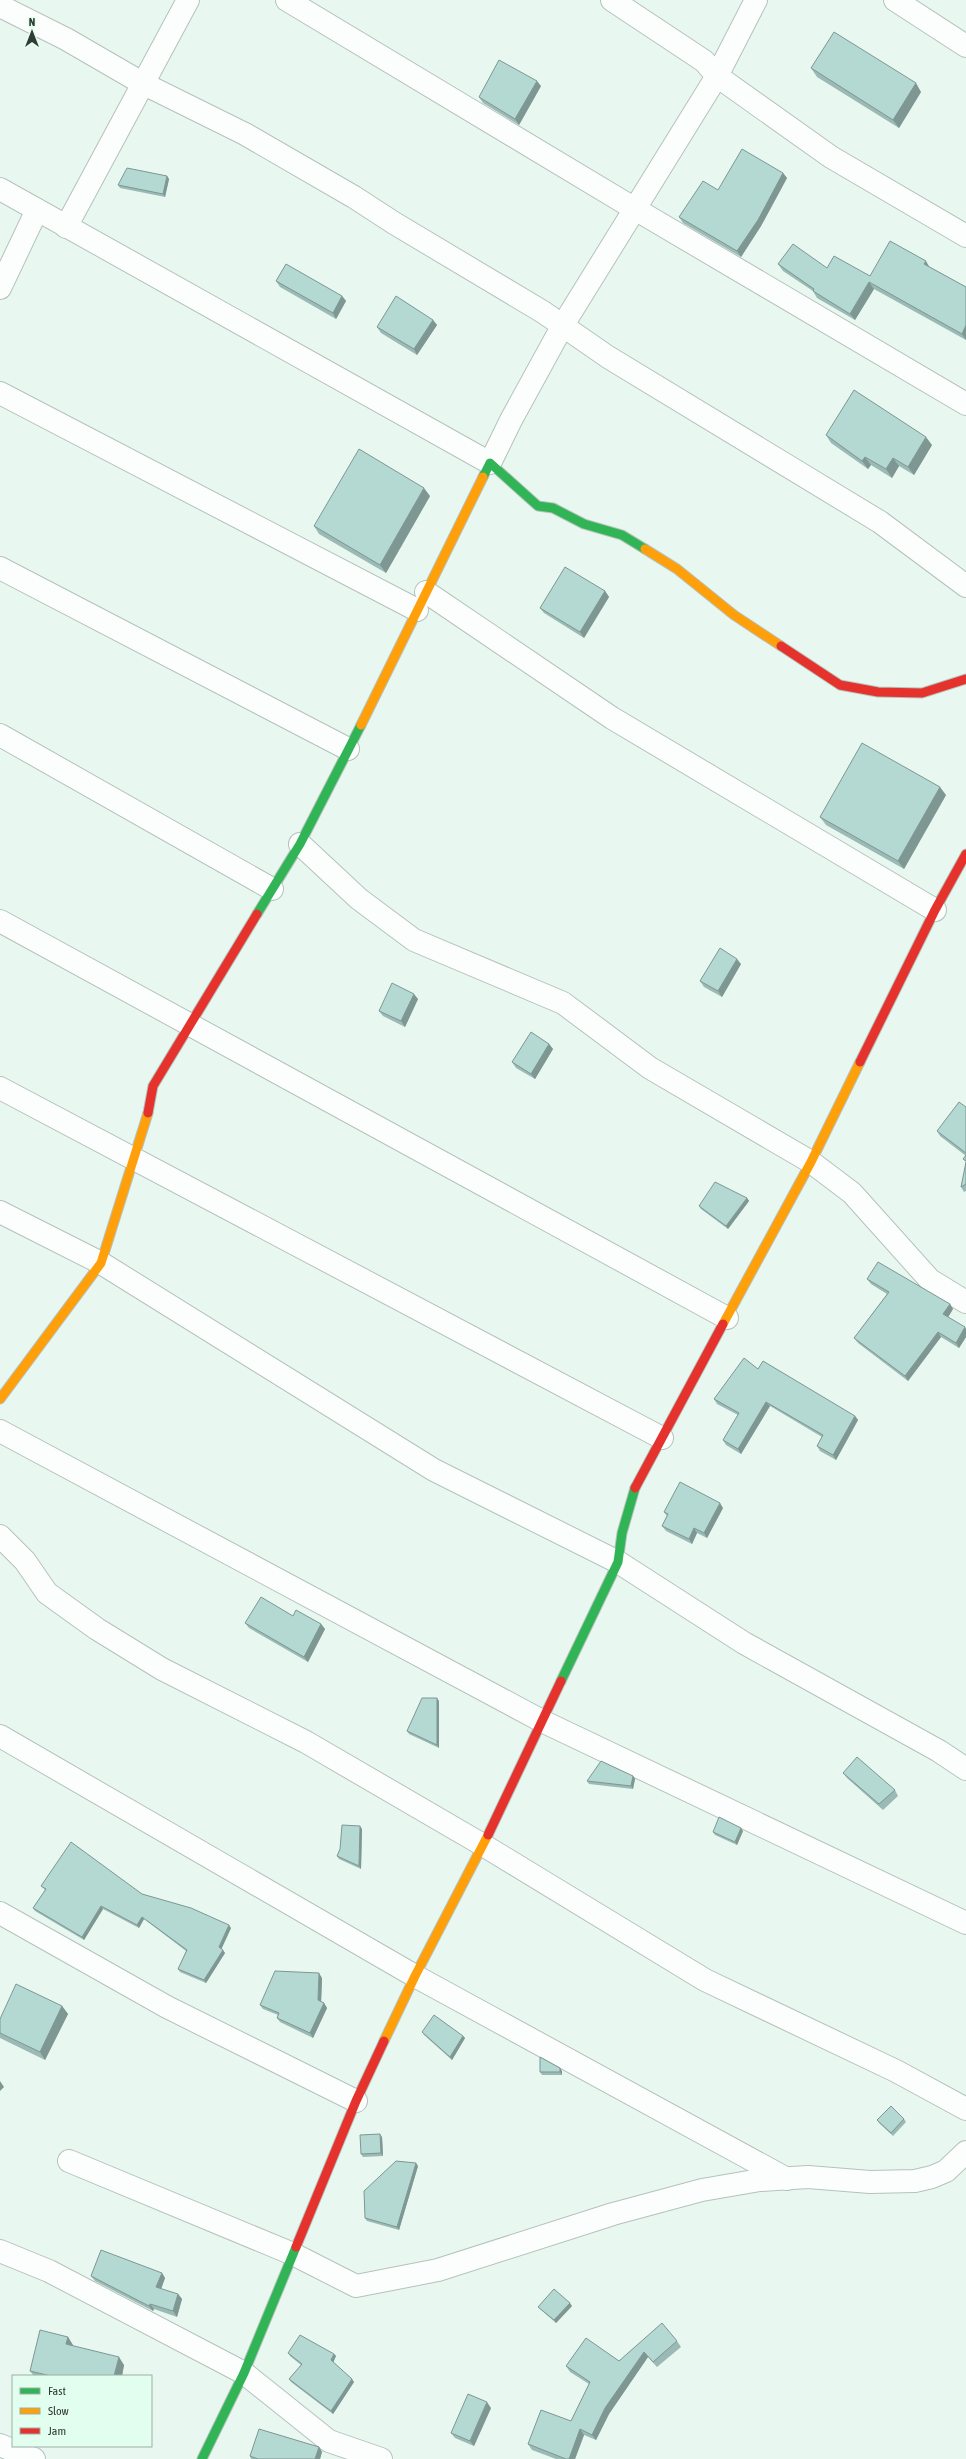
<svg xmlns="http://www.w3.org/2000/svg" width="966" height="2459" font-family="'Asap Condensed',sans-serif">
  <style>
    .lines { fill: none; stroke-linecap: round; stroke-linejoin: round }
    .street-casing { stroke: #b5c2bb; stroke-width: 24 }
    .fast-casing { stroke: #b5c2bb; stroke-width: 11 }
    .slow-casing { stroke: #b5c2bb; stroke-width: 11 }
    .jam-casing { stroke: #b5c2bb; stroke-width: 11 }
    .street { stroke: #fcfefd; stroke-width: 22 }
    .fast { stroke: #30b455; stroke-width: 9 }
    .slow { stroke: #ff9f0a; stroke-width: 9 }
    .jam { stroke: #e5322d; stroke-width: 9 }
    .wall { fill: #9bbab5 }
    .shaded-wall { fill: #7e9793 }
    .building { fill: #b4d8d2; stroke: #7e9793 }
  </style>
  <rect width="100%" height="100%" fill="#e8f8f0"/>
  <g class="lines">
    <defs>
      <g id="street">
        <polyline points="287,0 635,209 966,404"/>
        <polyline points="612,0 704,61 717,76 831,157 966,236"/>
        <polyline points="895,0 966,46"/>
        <polyline points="0,6 66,39 142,83 245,134 354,197 394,223 543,312 608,357 880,522 966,586"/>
        <polyline points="0,189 490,463 511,420 563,325 717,76 756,0"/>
        <polyline points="66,227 188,0"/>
        <polyline points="0,288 37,210"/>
        <polyline points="0,393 417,610"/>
        <polyline points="0,568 348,749"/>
        <polyline points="426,592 612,718 935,910"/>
        <polyline points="0,735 272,889"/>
        <polyline points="300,844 359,899 414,940 563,1003 650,1068 811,1162 852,1193 930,1280 966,1302"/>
        <polyline points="0,921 727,1318"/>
        <polyline points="0,1088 662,1438"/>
        <polyline points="0,1212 101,1263 434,1470 618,1562 744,1643 939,1751 966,1769"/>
        <polyline points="0,1431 542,1721 966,1923"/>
        <polyline points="0,1536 25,1561 47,1593 97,1629 162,1669 306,1742 483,1845 705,1980 896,2071 966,2109"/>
        <polyline points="0,1736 415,1976 787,2179"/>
        <polyline points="0,1913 167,2007 356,2101"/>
        <polyline points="69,2161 293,2254 356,2286 438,2270 613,2214 702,2190 760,2180 808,2177 870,2182 915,2181 932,2177 946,2171 966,2152"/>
        <polyline points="0,2251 49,2271 244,2373 329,2441 381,2459"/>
        <polyline points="0,2445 34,2459"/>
      </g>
      <g id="fast">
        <polyline points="483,477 490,463 538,506 553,508 584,524 622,535 645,549"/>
        <polyline points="257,914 300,844 361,725"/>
        <polyline points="561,1681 618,1562 622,1533 635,1488"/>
        <polyline points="202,2459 244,2373 296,2247"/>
      </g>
      <g id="slow">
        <polyline points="645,549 677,569 734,615 781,646"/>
        <polyline points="361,725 483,477"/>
        <polyline points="723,1324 811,1162 860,1062"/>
        <polyline points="0,1399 101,1263 148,1113"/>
        <polyline points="384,2041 415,1976 488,1835"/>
      </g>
      <g id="jam">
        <polyline points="781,646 840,685 878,692 922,693 966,679"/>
        <polyline points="860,1062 935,910 966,854"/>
        <polyline points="148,1113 153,1086 257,914"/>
        <polyline points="635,1488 723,1324"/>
        <polyline points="488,1835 561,1681"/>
        <polyline points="296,2247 356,2101 384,2041"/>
      </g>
    </defs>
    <use href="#street" class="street-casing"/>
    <use href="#fast" class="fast-casing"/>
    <use href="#slow" class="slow-casing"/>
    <use href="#jam" class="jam-casing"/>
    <use href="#street" class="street"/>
    <use href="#fast" class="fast"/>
    <use href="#slow" class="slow"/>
    <use href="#jam" class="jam"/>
  </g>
  <g class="wall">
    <polygon points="811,68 921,92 899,128 817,77"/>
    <polygon points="541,86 519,125 483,103 479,97"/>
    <polygon points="783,173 787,178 761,226 741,257 683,223 679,217 718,190"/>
    <polygon points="167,176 169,179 165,197 120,188 118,185"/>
    <polygon points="778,264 827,268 870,276 930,267 966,287 966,340 874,289 855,320 817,298 813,291 783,271"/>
    <polygon points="276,281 342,296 346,301 336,319 280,287"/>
    <polygon points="433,320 437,325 417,355 381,333 377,327"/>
    <polygon points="826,435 932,445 914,475 899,466 892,478 871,465 868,469 831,443"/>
    <polygon points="430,496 386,573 319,534 314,526"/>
    <polygon points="605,591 609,597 584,638 544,613 540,608"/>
    <polygon points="946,795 904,869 826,825 820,817"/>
    <polygon points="741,964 722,997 704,987 700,981"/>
    <polygon points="418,999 405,1027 383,1016 379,1011"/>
    <polygon points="549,1044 553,1049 535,1079 516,1068 512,1062"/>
    <polygon points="966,1107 966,1191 964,1192 961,1187 966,1162 963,1159 966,1156 940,1136 937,1131"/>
    <polygon points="747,1198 749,1201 728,1229 701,1209 699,1206"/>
    <polygon points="867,1279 950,1304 953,1309 948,1317 966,1329 966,1337 959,1348 941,1337 908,1381 858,1343 854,1338 887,1294 871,1284"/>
    <polygon points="758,1369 855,1416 858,1420 836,1460 820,1451 817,1446 822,1437 770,1406 741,1454 726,1445 723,1440 738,1415 717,1404 714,1399"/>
    <polygon points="723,1508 707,1538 697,1533 692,1544 666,1531 662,1526 667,1516 664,1512"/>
    <polygon points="245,1623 321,1624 325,1629 308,1662 249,1628"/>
    <polygon points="439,1701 439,1748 409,1734 407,1731"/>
    <polygon points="843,1773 895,1790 898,1796 883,1810 847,1778"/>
    <polygon points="633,1776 635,1779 633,1789 589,1784 587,1781"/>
    <polygon points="362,1829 361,1869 339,1859 337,1856"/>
    <polygon points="743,1831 737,1845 715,1835 713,1832"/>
    <polygon points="41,1886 142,1894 231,1928 221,1949 225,1953 206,1983 180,1972 178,1969 186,1951 144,1919 139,1928 103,1909 84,1940 35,1911 33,1908 45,1890"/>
    <polygon points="322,1978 321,2002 324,2003 327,2008 313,2038 280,2022 277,2018 278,2015 263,2009 260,2005"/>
    <polygon points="62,2006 68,2014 45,2060 0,2038 0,2019"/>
    <polygon points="422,2032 463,2036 465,2038 452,2060 424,2035"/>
    <polygon points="562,2071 562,2075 542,2075 540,2072"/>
    <polygon points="904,2119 906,2122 893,2136 879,2123 877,2120"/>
    <polygon points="382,2137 383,2156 363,2157 361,2154"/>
    <polygon points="418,2166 399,2230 367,2221 365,2218"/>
    <polygon points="162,2273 165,2278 161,2289 178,2294 182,2299 177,2317 154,2309 153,2311 95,2281 91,2276"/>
    <polygon points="572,2306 556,2323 540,2309 538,2307"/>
    <polygon points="68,2337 73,2346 124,2365 122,2376 34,2376 30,2371"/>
    <polygon points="677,2341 681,2347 657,2367 648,2357 609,2414 596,2440 584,2435 575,2459 556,2459 532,2450 528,2444 571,2421 589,2384 570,2372 566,2366 619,2361"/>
    <polygon points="288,2353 334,2354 336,2356 333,2362 354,2382 333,2414 291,2382 289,2379 301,2365 290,2356"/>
    <polygon points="491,2408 474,2446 455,2438 451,2433"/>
    <polygon points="319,2447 322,2452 320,2459 251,2459 250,2456"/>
  </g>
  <g class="shaded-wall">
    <polygon points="537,81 541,86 519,125 515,119"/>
    <polygon points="916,83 921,92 899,128 893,120"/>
    <polygon points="783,173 787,178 761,226 741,257 737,251"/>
    <polygon points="167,176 169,179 165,197 163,194"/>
    <polygon points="926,261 930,268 924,264"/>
    <polygon points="869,282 874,289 855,320 850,314"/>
    <polygon points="342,296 346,301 336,319 333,313"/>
    <polygon points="433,320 437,325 417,355 414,349"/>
    <polygon points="966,325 966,340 962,334"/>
    <polygon points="926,437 932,445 914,475 908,467"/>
    <polygon points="865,457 871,465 868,469 862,461"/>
    <polygon points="893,458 899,466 892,478 886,469"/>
    <polygon points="424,488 430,496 386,573 380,565"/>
    <polygon points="605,591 609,597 584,638 580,632"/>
    <polygon points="940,787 946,795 904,869 898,861"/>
    <polygon points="737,959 741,964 722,997 718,991"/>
    <polygon points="414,994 418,999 405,1027 401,1021"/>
    <polygon points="549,1044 553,1049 535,1079 531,1074"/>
    <polygon points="747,1198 749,1201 728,1229 726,1226"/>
    <polygon points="950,1304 953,1309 947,1319 943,1314"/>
    <polygon points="965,1327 966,1329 966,1337 959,1348 956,1343"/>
    <polygon points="938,1332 941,1337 908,1381 905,1376"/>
    <polygon points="766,1402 770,1406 741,1454 738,1449"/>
    <polygon points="855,1416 858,1420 836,1460 833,1455"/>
    <polygon points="720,1503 723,1508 707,1538 704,1533"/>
    <polygon points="694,1528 697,1533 692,1544 689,1539"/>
    <polygon points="321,1624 325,1629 308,1662 304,1657"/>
    <polygon points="437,1698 439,1701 439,1748 437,1745"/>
    <polygon points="633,1776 635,1779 633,1789 631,1786"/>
    <polygon points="360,1826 362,1829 361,1869 359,1866"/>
    <polygon points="741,1828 743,1831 737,1845 735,1842"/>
    <polygon points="101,1906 103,1909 84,1940 82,1937"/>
    <polygon points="142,1917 144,1919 139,1928 137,1925"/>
    <polygon points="229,1925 231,1928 221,1950 219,1947"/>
    <polygon points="223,1950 225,1953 206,1983 204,1980"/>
    <polygon points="319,1973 322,1978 321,2004 318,2000"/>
    <polygon points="324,2003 327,2008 313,2038 310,2033"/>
    <polygon points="62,2006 68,2014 45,2060 40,2052"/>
    <polygon points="463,2036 465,2038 452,2060 450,2057"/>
    <polygon points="560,2068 562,2071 562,2075 560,2072"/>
    <polygon points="0,2081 4,2087 0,2091"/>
    <polygon points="380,2134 382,2137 383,2156 381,2153"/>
    <polygon points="416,2163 418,2166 399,2230 397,2227"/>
    <polygon points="162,2273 165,2278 160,2292 156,2287"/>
    <polygon points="178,2294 182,2299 177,2317 173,2311"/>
    <polygon points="570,2303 572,2306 556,2323 554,2320"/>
    <polygon points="150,2304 154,2309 153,2311 149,2306"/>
    <polygon points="68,2337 73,2345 72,2352 66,2344"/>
    <polygon points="644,2352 648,2357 609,2414 596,2440 592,2435 605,2408"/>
    <polygon points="334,2354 336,2356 333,2363 331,2360"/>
    <polygon points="119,2357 124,2365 122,2376 114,2376"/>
    <polygon points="352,2379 354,2382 333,2414 331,2411"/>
    <polygon points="487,2402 491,2408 474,2446 470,2441"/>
    <polygon points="580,2429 584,2435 575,2459 569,2459"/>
    <polygon points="319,2447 322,2452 320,2459 315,2459"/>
  </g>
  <g class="building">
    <polygon points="834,32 916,83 893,120 811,68"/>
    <polygon points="499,60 537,81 515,119 479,97"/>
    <polygon points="742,149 783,173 758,220 737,251 679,217 703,181 718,190"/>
    <polygon points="127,168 167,176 163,194 118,185"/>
    <polygon points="890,241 926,261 924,264 966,287 966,325 962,334 869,282 850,314 813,291 814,289 778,264 793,244 827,268 834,256 870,276"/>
    <polygon points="286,264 342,296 333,313 276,281"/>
    <polygon points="396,296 433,320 414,349 377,327"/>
    <polygon points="854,390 926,437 908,467 893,458 886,469 865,457 862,461 826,435"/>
    <polygon points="359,449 424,488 380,565 314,526"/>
    <polygon points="565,567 605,591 580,632 540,608"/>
    <polygon points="862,743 940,787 898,861 820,817"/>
    <polygon points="720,948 737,959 718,991 700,981"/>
    <polygon points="392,983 414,994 401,1021 379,1011"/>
    <polygon points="531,1032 549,1044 531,1074 512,1062"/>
    <polygon points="959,1102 966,1107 966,1153 937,1131"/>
    <polygon points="966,1155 966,1161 963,1159"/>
    <polygon points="966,1162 966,1184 961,1187"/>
    <polygon points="715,1182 747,1198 726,1226 699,1206"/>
    <polygon points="878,1262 950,1304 943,1314 965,1327 956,1343 938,1332 905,1376 854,1338 889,1292 867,1279"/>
    <polygon points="744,1358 758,1369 763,1361 855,1416 833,1455 817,1446 823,1435 766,1402 738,1449 723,1440 739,1413 714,1399"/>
    <polygon points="680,1482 720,1503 704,1533 694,1528 689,1539 662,1526 668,1514 664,1512"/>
    <polygon points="261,1597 293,1616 296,1610 321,1624 304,1657 245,1623"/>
    <polygon points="422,1698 437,1698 437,1745 407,1731"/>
    <polygon points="857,1757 895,1790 879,1804 843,1773"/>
    <polygon points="601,1761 633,1776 631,1786 587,1781"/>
    <polygon points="719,1817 741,1828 735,1842 713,1832"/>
    <polygon points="342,1825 360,1826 359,1866 337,1856 340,1849"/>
    <polygon points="71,1842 142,1894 191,1908 229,1925 219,1947 223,1950 204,1980 178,1969 187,1950 142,1917 137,1925 101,1906 82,1937 33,1908 46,1889 41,1886"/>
    <polygon points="275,1971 319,1973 318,2000 324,2003 310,2033 277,2018 279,2013 260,2005"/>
    <polygon points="16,1984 62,2006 40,2052 0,2033 0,2019"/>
    <polygon points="434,2015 463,2036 450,2057 422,2032"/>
    <polygon points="540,2057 560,2068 560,2072 540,2072"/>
    <polygon points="891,2106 904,2119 891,2133 877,2120"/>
    <polygon points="380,2134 381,2153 361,2154 360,2135"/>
    <polygon points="396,2161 416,2163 397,2227 365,2218 364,2191"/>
    <polygon points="101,2250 162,2273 156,2287 178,2294 173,2311 150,2304 149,2306 91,2276"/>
    <polygon points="554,2289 570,2303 554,2320 538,2307"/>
    <polygon points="662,2323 677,2341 653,2362 644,2352 605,2408 592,2435 580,2429 569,2459 566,2459 528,2444 541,2410 571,2421 590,2382 566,2366 586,2338 619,2361"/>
    <polygon points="40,2330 68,2337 66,2344 119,2357 114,2376 51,2376 30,2371"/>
    <polygon points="300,2335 334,2354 331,2360 352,2379 331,2411 289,2379 302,2364 288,2353"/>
    <polygon points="468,2394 487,2402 470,2441 451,2433"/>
    <polygon points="259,2429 319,2447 315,2459 258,2459 250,2456"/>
  </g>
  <rect x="12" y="2375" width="140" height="72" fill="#e2feef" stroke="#9bb0a5"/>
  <rect x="20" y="2388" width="20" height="6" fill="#30b455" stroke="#9bb0a5"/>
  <text x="48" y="2395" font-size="12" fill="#313b36">Fast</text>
  <rect x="20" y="2408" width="20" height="6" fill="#ff9f0a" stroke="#9bb0a5"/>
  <text x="48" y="2415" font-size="12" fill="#313b36">Slow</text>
  <rect x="20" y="2428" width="20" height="6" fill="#e5322d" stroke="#9bb0a5"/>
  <text x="48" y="2435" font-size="12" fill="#313b36">Jam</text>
  <g transform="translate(32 32)" stroke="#e2feef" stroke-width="3" paint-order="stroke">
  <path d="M0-3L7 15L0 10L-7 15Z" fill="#313b36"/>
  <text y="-6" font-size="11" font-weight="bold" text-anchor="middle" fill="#313b36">N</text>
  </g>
</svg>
